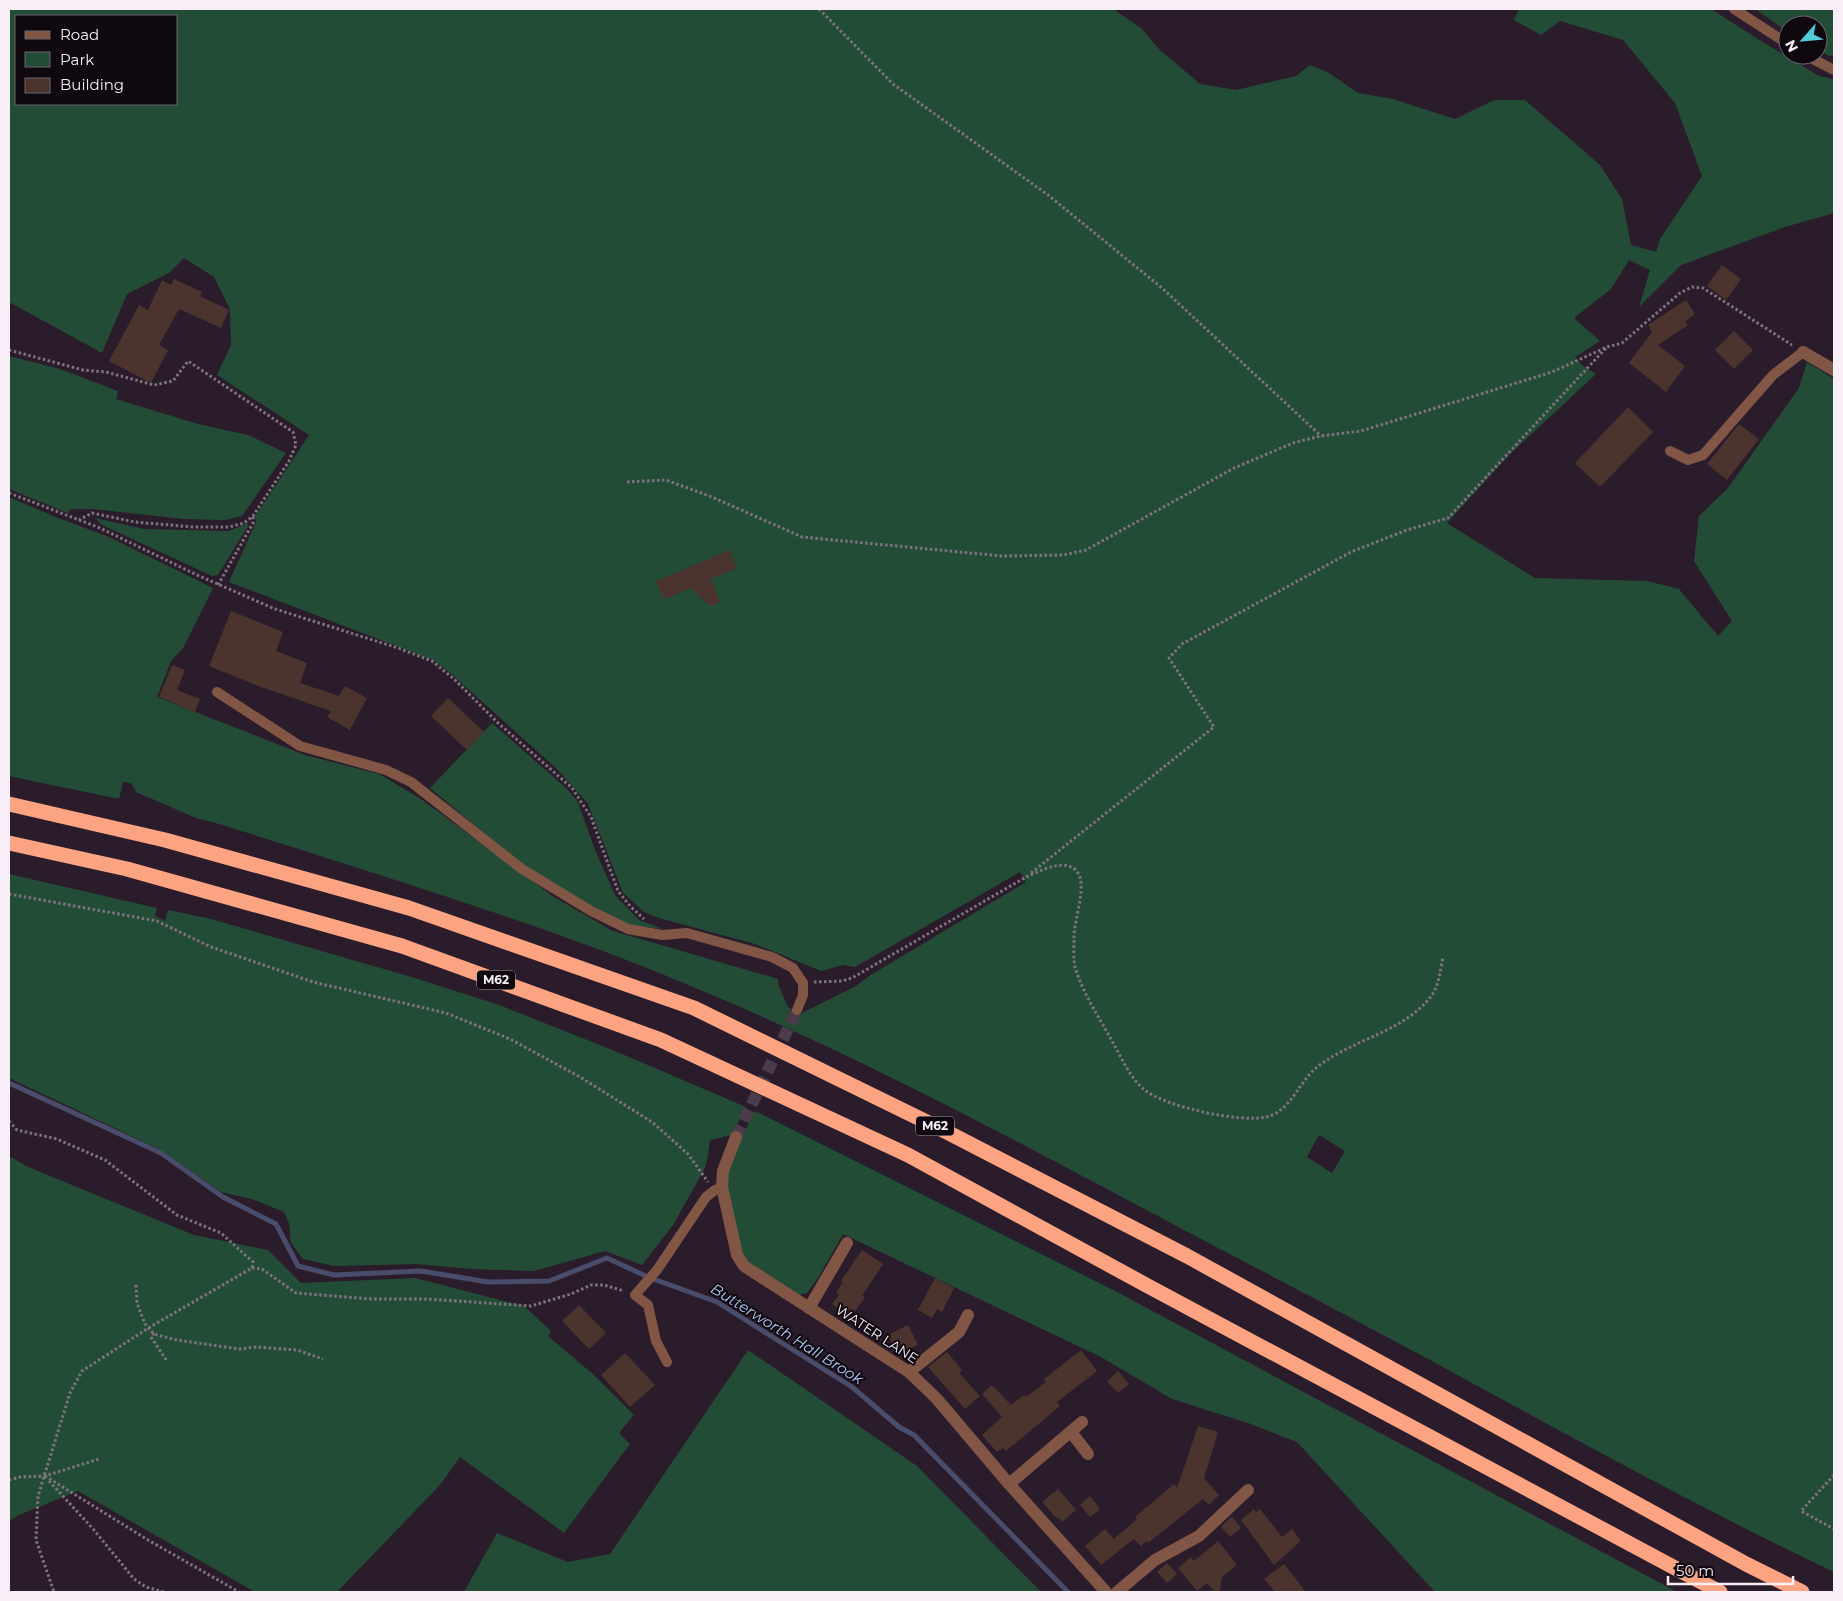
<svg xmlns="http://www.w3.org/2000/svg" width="1843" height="1601" font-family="Montserrat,sans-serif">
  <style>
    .green { fill: #234c37; fill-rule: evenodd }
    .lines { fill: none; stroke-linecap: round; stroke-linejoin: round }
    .stream { stroke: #4a4c6b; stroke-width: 5 }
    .building { fill: #4b342e }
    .street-tunnel { stroke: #4a3c4a; stroke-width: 12; stroke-dasharray: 12 6; stroke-linecap: butt }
    .path { stroke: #807380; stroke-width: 3; stroke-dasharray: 2.5 2.5; stroke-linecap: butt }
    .lane { stroke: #825645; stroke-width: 10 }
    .street { stroke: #825645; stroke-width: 12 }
    .highway { stroke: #fca481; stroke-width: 15 }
    .labels { text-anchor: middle; stroke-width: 4; stroke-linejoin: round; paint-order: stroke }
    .shield { fill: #0f090f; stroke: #b2a9b2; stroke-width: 1 }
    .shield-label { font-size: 12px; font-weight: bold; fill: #f8eef8 }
    .street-label { font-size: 14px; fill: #f8eef8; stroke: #0f090f }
    .water-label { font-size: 15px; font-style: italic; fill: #adc7f3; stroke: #0f090f }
  </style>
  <rect width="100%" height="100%" fill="#2b1c2b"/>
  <g class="green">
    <path d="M9,9H1113L1141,28L1160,50L1200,84L1236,90L1296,76L1310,65L1329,73L1358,93L1393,99L1455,119L1494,100H1525L1600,165L1622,199L1631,245L1656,252L1660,239L1702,176L1675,103L1623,40L1560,21L1541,35L1514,20L1519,9H1711L1761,41L1819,76L1834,79V213L1785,227L1681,265L1639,307L1650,270L1629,260L1611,289L1574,318L1600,341L1575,357L1582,365L1596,374L1511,453L1447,523L1535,578L1647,581L1679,589L1718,636L1732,621L1694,561L1699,516L1728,488L1799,388L1807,362L1834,379V1572C1697,1507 1564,1433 1430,1360C1328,1305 1225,1252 1122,1197C985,1124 848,1052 705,992C548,925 385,877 223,825L196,818L136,792L131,783L123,782L119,799L9,776V497L53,516L109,537L213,588L183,648L171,661L157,697L305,755L379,774L421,799L554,897L613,931L778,979V984L788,1007L800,1014L856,986L869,976L1026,882L1020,872L855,967L843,965L821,971L755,944L659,918L644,912L623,893L588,804L557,769L448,671L433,660L229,582L256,522L255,517L309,435L217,375L231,345L230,309L214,277L184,258L169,273L127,294L102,353L9,302ZM16,16H176V104H16ZM1319,1135L1345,1151L1332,1173L1307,1157Z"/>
    <polygon points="1755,9 1834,9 1834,55 1830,56 1818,50 1818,25 1788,25 1788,32"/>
    <polygon points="9,356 60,369 118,391 116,399 198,424 248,435 286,453 242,516 226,520 184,519 93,509 70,509 68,513 9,489"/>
    <polygon points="95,518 144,529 229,531 248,523 248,526 218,575 212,576 102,525"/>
    <polygon points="492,723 567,789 578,802 595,850 615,895 639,920 663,929 630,925 588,905 515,859 430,788"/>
    <polygon points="9,874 157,908 155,916 165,921 168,910 211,919 415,978 499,1005 615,1051 746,1107 732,1135 710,1140 707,1161 704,1170 673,1225 642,1265 605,1251 534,1271 472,1269 417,1264 334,1266 303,1259 291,1243 289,1223 284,1212 252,1199 221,1192 161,1150 9,1078"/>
    <path d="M755,1111L1117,1292L1677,1592H1435L1297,1442L1248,1423L1172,1399L1101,1357L843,1234L818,1278L807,1293L799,1295L748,1263L743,1257C738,1235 726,1200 727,1178C727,1164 748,1125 755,1111Z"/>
    <polygon points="9,1156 28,1167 194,1235 268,1250 301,1283 415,1278 524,1306 551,1331 548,1336 594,1375 634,1415 619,1433 630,1444 564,1533 460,1457 440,1485 337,1592 255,1592 78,1491 19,1515 9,1521"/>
    <polygon points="748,1350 917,1466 1041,1592 464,1592 497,1533 568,1562 610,1554"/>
  </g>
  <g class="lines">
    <polyline class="stream" points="9,1083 161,1153 223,1197 276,1224 298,1266 334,1275 421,1271 488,1282 549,1281 607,1258 648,1277 717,1302 852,1387 899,1427 914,1435 1068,1592"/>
  </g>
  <g class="building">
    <polygon points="1722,265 1741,279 1726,300 1707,286"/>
    <polygon points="174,279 202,292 200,296 229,310 221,328 179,309 159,345 168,350 151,383 109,361 139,305 148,310 162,280 171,285"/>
    <polygon points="1686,300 1695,314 1685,321 1688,325 1658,345 1685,366 1666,392 1629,363 1652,332 1648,325"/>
    <polygon points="1734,331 1753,350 1734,369 1715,350"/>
    <polygon points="1628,407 1653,432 1600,487 1575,463"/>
    <polygon points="1739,424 1759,439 1727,480 1707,464"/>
    <polygon points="730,550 737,568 711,579 720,602 710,606 691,588 664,599 656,581"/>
    <polygon points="231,611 283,632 276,651 307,663 300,683 339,696 345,686 367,698 350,730 327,717 331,711 261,687 209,666"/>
    <polygon points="172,665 185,670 177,690 200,699 195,712 159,697"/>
    <polygon points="448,698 484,732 467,750 431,716"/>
    <polygon points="862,1250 883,1264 862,1296 865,1297 851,1317 832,1304 839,1295 836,1292 843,1282 841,1281"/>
    <polygon points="935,1278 954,1288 942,1312 937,1309 932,1318 918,1310"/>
    <polygon points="579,1305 606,1333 589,1349 562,1321"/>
    <polygon points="908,1325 918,1345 905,1351 904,1349 896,1353 888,1335"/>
    <polygon points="1081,1350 1097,1371 1057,1402 1060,1406 1006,1451 1003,1448 997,1452 982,1435 1002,1417 982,1394 992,1385 1011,1405 1024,1395 1026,1397 1046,1382 1044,1379"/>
    <polygon points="947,1352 962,1370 959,1373 980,1396 965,1409 928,1367"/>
    <polygon points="625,1353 655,1385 630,1407 601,1375"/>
    <polygon points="1118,1371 1129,1384 1118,1393 1107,1381"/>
    <polygon points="1198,1426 1218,1432 1204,1478 1219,1495 1209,1505 1203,1499 1148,1543 1146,1541 1141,1546 1134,1539 1101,1565 1085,1546 1105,1529 1114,1539 1137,1519 1135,1517 1174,1484 1177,1488"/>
    <polygon points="1058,1489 1076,1510 1062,1522 1058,1517 1057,1519 1042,1502"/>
    <polygon points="1090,1496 1100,1509 1090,1517 1080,1505"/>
    <polygon points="1254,1509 1256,1512 1260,1509 1282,1537 1292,1529 1301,1541 1274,1565 1241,1520"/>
    <polygon points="1232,1516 1241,1528 1230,1537 1221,1527"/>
    <polygon points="1218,1541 1237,1565 1222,1577 1220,1592 1215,1592 1207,1583 1197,1591 1178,1568 1191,1557 1193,1561 1199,1557"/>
    <polygon points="1167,1563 1177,1574 1167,1583 1157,1572"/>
    <polygon points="1284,1564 1306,1592 1275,1592 1264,1579"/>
  </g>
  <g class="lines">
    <polyline class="street-tunnel" points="736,1137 797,1010"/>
    <g class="path">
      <polyline points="819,9 893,84 1048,195 1162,288 1321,436"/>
      <polyline points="9,350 83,370 106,372 154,385 173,381 188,361 293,432 296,445 289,461 253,516 244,523 229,527 193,527 135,522 92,513 79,520"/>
      <polyline points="627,482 666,480 712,497 802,537 1002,556 1063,555 1086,550 1234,468 1293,443 1321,436 1361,431 1552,372 1607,347 1622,343 1680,293 1692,287 1703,288 1792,345"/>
      <polyline points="9,493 100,528 197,575 275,609 398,648 432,661 454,679 497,722 572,788 591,817 618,891 630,906 644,919"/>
      <polyline points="218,585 253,523 253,516"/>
      <polyline points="1031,873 1214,727 1169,658 1182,644 1351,552 1407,530 1448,518 1606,348"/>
      <polyline points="9,894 157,921 211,947 313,982 446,1013 510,1039 580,1077 652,1122 688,1154 708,1182"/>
      <path d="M814,982L842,981L852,978L1026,877C1040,871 1067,856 1078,873C1087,887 1074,920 1074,937C1074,946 1073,958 1075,967C1083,994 1099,1017 1112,1041C1122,1058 1130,1079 1146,1091C1167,1107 1241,1123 1266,1117C1290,1112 1299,1082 1316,1068C1350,1040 1399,1034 1429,999C1439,987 1440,972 1443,957"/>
      <polyline points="9,1121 17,1130 57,1139 105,1160 177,1215 221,1233 253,1262 252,1268 150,1327 82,1371 70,1393 38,1496 36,1540 54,1592"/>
      <polyline points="252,1268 262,1269 296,1293 371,1299 427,1299 531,1306 571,1294 591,1285 604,1285 624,1291"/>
      <polyline points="136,1285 137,1303 145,1324 152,1332 157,1335 177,1340 239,1349 256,1347 297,1350 323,1359"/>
      <polyline points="154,1333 151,1337 167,1361"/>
      <polyline points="1834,1475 1801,1511 1834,1529"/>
      <polyline points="45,1476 148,1540 239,1592"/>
      <polyline points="9,1480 20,1477 45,1476 99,1459"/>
      <polyline points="49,1481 94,1530 134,1579 146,1587 164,1592"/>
    </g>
    <g class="lane">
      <polyline points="1734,9 1788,44"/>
      <polyline points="1805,55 1834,70"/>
      <polyline points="1670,451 1688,460 1703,455 1773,375 1803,352"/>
      <polyline points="217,692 300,746 386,770 411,782 522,869 591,911 628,929 662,935 687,933 772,957 793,968 803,983 803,995 797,1010"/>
      <polyline points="667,1362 656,1341 648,1305 635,1295 657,1270 706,1197 715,1190 722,1187"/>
    </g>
    <g class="street">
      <polyline points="1803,352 1834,370"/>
      <polyline points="736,1137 723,1171 722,1187 737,1255 744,1266 909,1372 937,1399 1009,1484 1106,1592"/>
      <polyline points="809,1308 847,1243"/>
      <polyline points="909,1372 959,1332 968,1315"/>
      <polyline points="1071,1432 1088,1454"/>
      <polyline points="1009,1484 1082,1422"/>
      <polyline points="1117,1592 1155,1560 1199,1536 1248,1490"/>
    </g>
    <g class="highway">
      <polyline points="9,804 165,840 409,908 694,1008 943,1130 1187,1256 1746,1564 1802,1592"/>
      <polyline points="9,843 127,869 402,946 661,1040 908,1155 1146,1285 1720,1592"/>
    </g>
  </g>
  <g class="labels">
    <g class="shield">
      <rect x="477" y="970.5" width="38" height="19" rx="4"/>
      <rect x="916" y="1116.5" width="38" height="19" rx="4"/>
    </g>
    <g class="shield-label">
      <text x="496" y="984">M62</text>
      <text x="935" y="1130">M62</text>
    </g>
    <g class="street-label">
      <text transform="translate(877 1334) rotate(33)" y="5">WATER LANE</text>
    </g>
    <g class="water-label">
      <text transform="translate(787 1334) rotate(32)" y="5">Butterworth Hall Brook</text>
    </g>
  </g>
  <rect width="1843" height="1601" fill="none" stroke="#f8eef8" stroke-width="20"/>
  <rect x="15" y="15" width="162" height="90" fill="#0f090f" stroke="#6c656c"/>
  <rect x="25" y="31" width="25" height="8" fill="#825645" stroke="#6c656c"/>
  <text x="60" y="40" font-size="15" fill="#f8eef8">Road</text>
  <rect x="25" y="52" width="25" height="15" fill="#234c37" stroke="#6c656c"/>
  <text x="60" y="65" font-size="15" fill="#f8eef8">Park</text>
  <rect x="25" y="78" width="25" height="15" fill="#4b342e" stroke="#6c656c"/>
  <text x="60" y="90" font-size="15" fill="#f8eef8">Building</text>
  <g transform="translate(1803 40) rotate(243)"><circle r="24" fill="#0f090f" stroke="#6c656c"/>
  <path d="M0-4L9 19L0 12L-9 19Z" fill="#52cbd7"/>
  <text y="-8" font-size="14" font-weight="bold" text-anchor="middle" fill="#f8eef8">N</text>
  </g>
  <path d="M1668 1576v8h125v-8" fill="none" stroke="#f8eef8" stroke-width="2.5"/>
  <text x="1676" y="1576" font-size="15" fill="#f8eef8" stroke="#0f090f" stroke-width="4" paint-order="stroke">50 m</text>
</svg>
